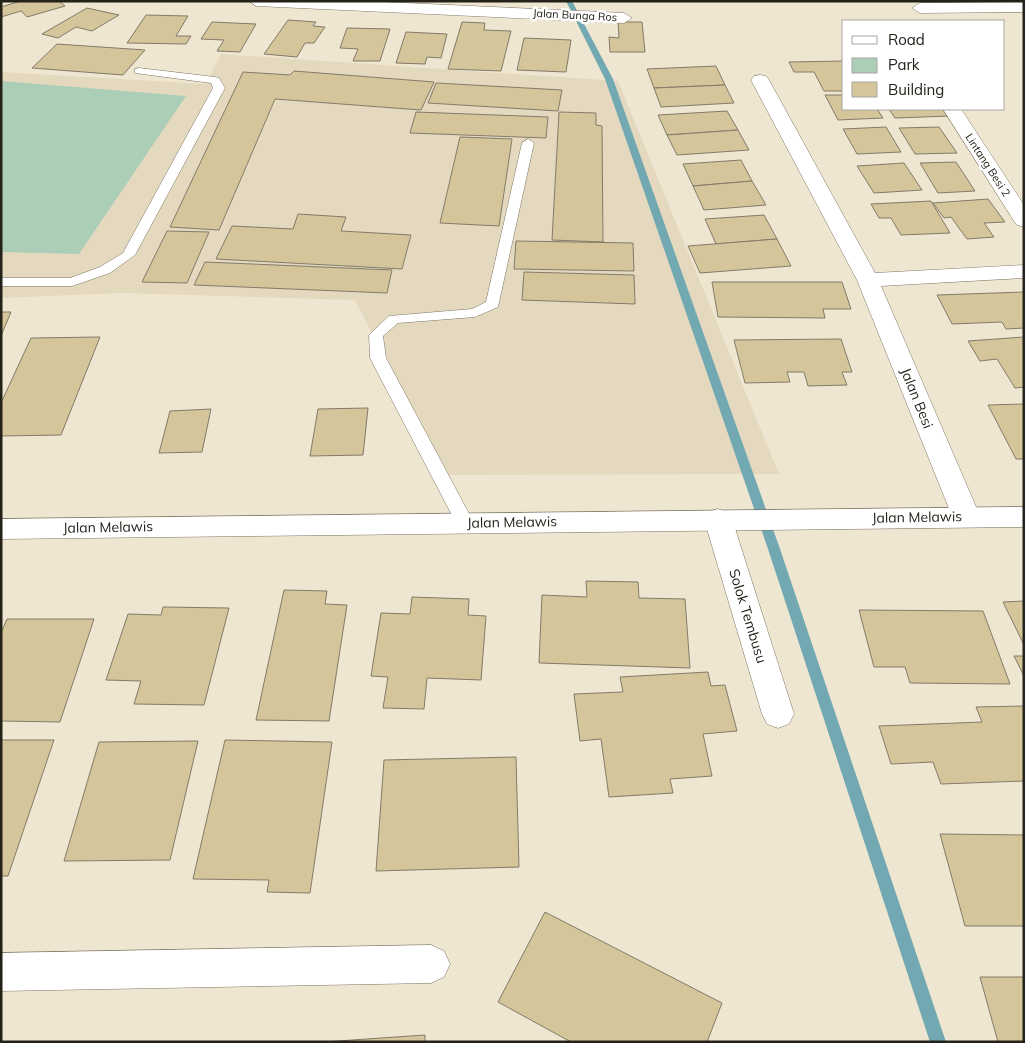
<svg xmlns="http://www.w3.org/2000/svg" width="1025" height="1043" font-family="Mulish,sans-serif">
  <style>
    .built { fill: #e4d9bf }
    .green { fill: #acceb7 }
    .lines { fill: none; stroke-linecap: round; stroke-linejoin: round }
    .stream { fill: #71a8b1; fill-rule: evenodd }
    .building { fill: #d5c59b; stroke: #837b69 }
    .lane-casing { stroke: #7d7664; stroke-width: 1 }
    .street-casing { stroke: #7d7664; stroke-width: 1 }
    .secondary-casing { stroke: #7d7664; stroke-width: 1 }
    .lane { fill: #fff; fill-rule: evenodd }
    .street { fill: #fff; fill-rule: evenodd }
    .secondary { fill: #fff; fill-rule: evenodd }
    .labels { text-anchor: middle; stroke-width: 5; stroke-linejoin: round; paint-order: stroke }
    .far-street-label { font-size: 11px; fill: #242119; stroke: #fff }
    .street-label { font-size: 14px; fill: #242119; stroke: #fff }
  </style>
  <rect width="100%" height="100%" fill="#eee6d1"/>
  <polygon class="built" points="221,54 618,81 779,474 445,475 355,300 122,293 1,298 1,72 206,84"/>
  <polygon class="green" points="1,81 186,96 79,254 1,252"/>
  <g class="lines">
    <polygon class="stream" points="566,1 572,1 613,79 779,546 946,1042 930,1042 767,546 605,79"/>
  </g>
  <g class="building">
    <polygon points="21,1 59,1 65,6 27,17 21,11 1,17 1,7"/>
    <polygon points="87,8 119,15 92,31 76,27 58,38 42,34"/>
    <polygon points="146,15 188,16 176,36 191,36 186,44 127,43"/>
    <polygon points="288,20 316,22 313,26 325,27 314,43 305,43 297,57 264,54"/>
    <polygon points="212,22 256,24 240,52 217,51 224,40 201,39"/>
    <polygon points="462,22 485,23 484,30 511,31 501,71 448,69"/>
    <polygon points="618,22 642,22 645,52 610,52 609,37 619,38"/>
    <polygon points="347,28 390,29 380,61 353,61 358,49 340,48"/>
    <polygon points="406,32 447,34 441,58 427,57 425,64 396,63"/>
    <polygon points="524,38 571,40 566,72 517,70"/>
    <polygon points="57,44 145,50 123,75 32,68"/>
    <polygon points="844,61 844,91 824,91 814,72 794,72 789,62"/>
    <polygon points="716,66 725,85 654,88 647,69"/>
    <polygon points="294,71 434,82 421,110 275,99 219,230 170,227 243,72 290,75"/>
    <polygon points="436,83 562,90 558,111 428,103"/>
    <polygon points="725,85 734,103 661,107 654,88"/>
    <polygon points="825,95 844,95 844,109 877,109 883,118 838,120"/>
    <polygon points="889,109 944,109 950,116 895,118"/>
    <polygon points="727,111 738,130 667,135 658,115"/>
    <polygon points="416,112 548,117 546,138 410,133"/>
    <polygon points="559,112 596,113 596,125 602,126 603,242 552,240"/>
    <polygon points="886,127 901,152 857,154 843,129"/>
    <polygon points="939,127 957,153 915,154 899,128"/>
    <polygon points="738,130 749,150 677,155 667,135"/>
    <polygon points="460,137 512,139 499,226 440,223"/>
    <polygon points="741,160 752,181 693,186 683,164"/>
    <polygon points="956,162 975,191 938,193 920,163"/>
    <polygon points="904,163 922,190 874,193 857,166"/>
    <polygon points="752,181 766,205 704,210 693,186"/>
    <polygon points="988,199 1005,222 984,223 994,237 967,239 951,217 944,218 933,203"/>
    <polygon points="931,201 950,233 901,235 891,218 879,218 871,204"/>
    <polygon points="298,214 346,217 341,231 411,235 402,269 216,259 232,226 293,229"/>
    <polygon points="764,215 777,239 716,244 705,219"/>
    <polygon points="167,231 209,232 187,283 142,282"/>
    <polygon points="777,239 791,266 700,273 688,246"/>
    <polygon points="516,241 633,243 634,271 514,269"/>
    <polygon points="205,262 392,270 387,293 194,285"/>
    <polygon points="524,272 634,275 635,304 522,300"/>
    <polygon points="712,282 842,282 851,309 823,309 825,318 718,317"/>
    <polygon points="1024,292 1024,328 1006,329 1002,322 952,324 937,295"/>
    <polygon points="1,312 11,312 1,336"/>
    <polygon points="100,337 61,435 1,436 1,403 31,338"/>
    <polygon points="1024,337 1024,387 1015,388 997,359 980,361 968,341"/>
    <polygon points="841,339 852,372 842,372 847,385 808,386 804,372 787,372 790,382 745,383 734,340"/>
    <polygon points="1024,404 1024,459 1016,459 988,405"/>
    <polygon points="368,408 363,455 310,456 318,409"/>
    <polygon points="211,409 202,452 159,453 170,411"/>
    <polygon points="586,581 638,582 639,598 685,599 690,668 539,663 542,595 587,597"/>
    <polygon points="284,590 327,591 325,604 347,605 329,721 256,720"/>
    <polygon points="412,597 469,599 468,615 486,616 481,680 427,678 424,709 383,708 388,677 371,676 381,613 410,614"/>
    <polygon points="1024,601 1024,645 1003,602"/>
    <polygon points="163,607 229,608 204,705 134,704 141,681 106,680 128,614 161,615"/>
    <polygon points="859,610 983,611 1010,684 910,683 905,667 874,667"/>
    <polygon points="7,619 94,619 60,722 1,721 1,633"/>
    <polygon points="1014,656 1024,656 1024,676"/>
    <polygon points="708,672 711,686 725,685 737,731 703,734 712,776 670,779 673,793 609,797 601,739 580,741 574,694 623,692 620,677"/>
    <polygon points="1024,706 1024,781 941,784 933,762 891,764 879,726 982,722 976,707"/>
    <polygon points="1,740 54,740 8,876 1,876"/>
    <polygon points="225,740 332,742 310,893 267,892 269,880 193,879"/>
    <polygon points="198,741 170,860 64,861 99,742"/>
    <polygon points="516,757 519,867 376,871 384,760"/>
    <polygon points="940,834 1024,835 1024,926 965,926"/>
    <polygon points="545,912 722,1003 707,1042 571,1042 498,1002"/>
    <polygon points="980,977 1024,977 1024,1042 998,1042"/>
    <polygon points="425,1035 425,1042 323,1042"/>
  </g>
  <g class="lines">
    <defs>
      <g id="lane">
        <polygon points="139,68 215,77 219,78 225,88 135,255 110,273 72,286 1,286 1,278 70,278 100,267 123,253 213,88 211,83 135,73 135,69"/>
        <polygon points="528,139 534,143 498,307 475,317 398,323 383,336 386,358 474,523 471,528 465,530 459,528 456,523 370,358 369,335 389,316 472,309 486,302 522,143"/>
      </g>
      <g id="street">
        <polygon points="249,1 362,1 624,13 632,18 624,23 256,6"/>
        <polygon points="1024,2 1024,12 920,13 912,8 920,3"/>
        <polygon points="760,75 766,76 769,80 875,273 1024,265 1024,278 881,286 980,516 976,523 966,526 956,523 952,516 857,280 751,80 754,76"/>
        <polygon points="943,109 961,109 1024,205 1024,227 1017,225 1014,221"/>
        <polygon points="718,509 728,512 732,519 794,714 789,724 778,728 767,724 762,714 704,519 708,512"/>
        <polygon points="431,945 444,951 450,964 444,977 431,983 1,991 1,953"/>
      </g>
      <polygon id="secondary" points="1024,507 1024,527 1,539 1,519"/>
    </defs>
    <use href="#lane" class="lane-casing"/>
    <use href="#street" class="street-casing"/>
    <use href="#secondary" class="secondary-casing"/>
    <use href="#lane" class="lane"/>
    <use href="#street" class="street"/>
    <use href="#secondary" class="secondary"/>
  </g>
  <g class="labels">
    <g class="far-street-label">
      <text transform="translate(575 15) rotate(3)" y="4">Jalan Bunga Ros</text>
      <text transform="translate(988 165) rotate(57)" y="4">Lintang Besi 2</text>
    </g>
    <g class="street-label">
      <text transform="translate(917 398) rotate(68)" y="5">Jalan Besi</text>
      <text transform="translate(917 517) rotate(-1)" y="5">Jalan Melawis</text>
      <text transform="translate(512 522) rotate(-1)" y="5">Jalan Melawis</text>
      <text transform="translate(108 527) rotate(-1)" y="5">Jalan Melawis</text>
      <text transform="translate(748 616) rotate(73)" y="5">Solok Tembusu</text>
    </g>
  </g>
  <rect width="1025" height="1043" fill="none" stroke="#242119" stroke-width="5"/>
  <rect x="842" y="20" width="162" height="90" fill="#ffffff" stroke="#a7a6a3"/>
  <rect x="852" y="36" width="25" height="8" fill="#ffffff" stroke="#a7a6a3"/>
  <text x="888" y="45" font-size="15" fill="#242119">Road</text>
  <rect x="852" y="58" width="25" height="15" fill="#acceb7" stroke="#a7a6a3"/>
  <text x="888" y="70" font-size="15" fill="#242119">Park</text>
  <rect x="852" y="82" width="25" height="15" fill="#d5c59b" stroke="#a7a6a3"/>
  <text x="888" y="95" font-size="15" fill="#242119">Building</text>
</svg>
